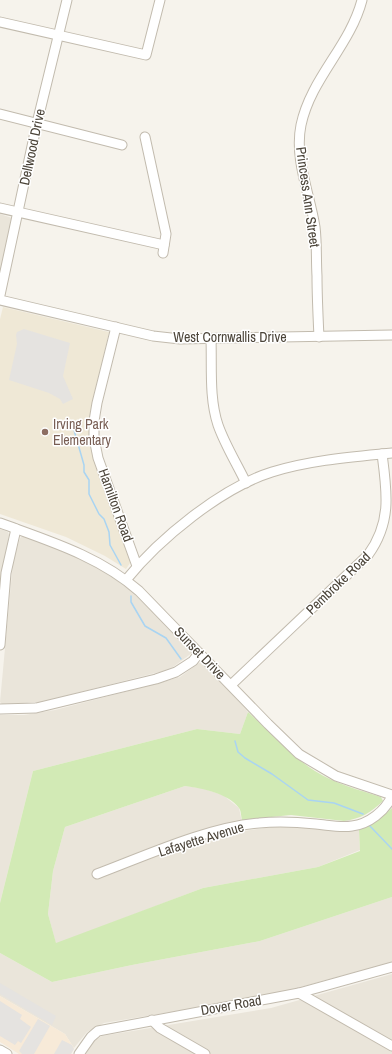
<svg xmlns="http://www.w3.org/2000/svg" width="392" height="1054" font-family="'Archivo Narrow',sans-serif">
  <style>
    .residential { fill: #eae5da }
    .commercial { fill: #f7ead8 }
    .education { fill: #efe8d6 }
    .green { fill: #d2eab5 }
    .parking { fill: #e5e3e0 }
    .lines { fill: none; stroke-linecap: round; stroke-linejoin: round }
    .stream { stroke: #a9d4f2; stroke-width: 1.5 }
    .minor-casing { stroke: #c2bbae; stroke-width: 11 }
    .minor { stroke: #fff; stroke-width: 9 }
    .education-dot { fill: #8d6e63; stroke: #fff; stroke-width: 1.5 }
    .labels { text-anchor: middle; stroke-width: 3; stroke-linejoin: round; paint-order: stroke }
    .street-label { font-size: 14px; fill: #4b4439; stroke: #fff }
    .education-label { font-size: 14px; fill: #785e54; stroke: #fff; text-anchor: start }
  </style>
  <rect width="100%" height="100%" fill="#f6f3ec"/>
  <g class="residential">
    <polygon points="0,214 12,218 0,273"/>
    <polygon points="0,529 8,532 9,535 0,583"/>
    <polygon points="23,536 62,550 93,565 116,580 134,593 192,651 192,653 173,667 163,671 41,702 2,704 0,702 13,562 20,538"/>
    <polygon points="203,662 248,712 240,734 197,729 33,771 0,903 0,715 24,715 55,710 163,682 180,677 199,663"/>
    <polygon points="185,786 201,788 223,795 239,808 244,831 287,825 340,831 359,830 360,850 318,867 203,888 56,944 48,914 53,871 65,827"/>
    <polygon points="392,897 392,962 268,996 104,1023 87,1032 74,1048 65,1034 0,996 0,953 52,982 132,965 260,941"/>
    <polygon points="392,974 392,1054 85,1054 95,1040 102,1036 271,1008"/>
  </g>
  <polygon class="commercial" points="0,996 65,1034 74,1048 71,1054 19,1054 0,1042"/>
  <polygon class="education" points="3,307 109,332 89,424 90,440 130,557 130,563 126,569 105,556 66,537 0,514 0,319"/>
  <path class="green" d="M248,712C270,732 290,755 315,771C335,784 360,790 381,797L383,801C371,812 361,819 344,821L291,815L242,820C241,816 241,810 239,808C228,793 201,788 185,786L65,827L53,871L48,914L56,943L203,888L318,867L360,851L359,830L377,821L392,808V897L260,941L132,965L52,982L0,953V903L33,771L197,729L240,734Z"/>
  <g class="parking">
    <polygon points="24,329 70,343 63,376 73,399 63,404 60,399 49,393 9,380 17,344 16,335 17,332"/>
    <polygon points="0,983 56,1016 52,1025 0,994"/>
    <polygon points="0,1001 22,1015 20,1019 31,1027 21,1043 18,1041 15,1045 0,1036"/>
    <polygon points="38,1019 50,1026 34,1054 22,1054 19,1051"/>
    <polygon points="62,1040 72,1045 74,1049 71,1054 54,1054"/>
  </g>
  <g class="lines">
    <g class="stream">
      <polyline points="72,423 84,465 84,472 89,480 89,494 99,514 104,519 109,532 110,545 121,565"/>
      <polyline points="131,596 131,602 145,626 166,638 181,659"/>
      <polyline points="235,741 238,752 245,758 272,774 308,800 334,803 363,814"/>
      <polyline points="369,825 392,849"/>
    </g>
    <defs>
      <g id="minor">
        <polyline points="0,22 146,55 160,0"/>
        <polyline points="0,114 122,145"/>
        <polyline points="145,137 166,234 163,253"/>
        <polyline points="0,208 164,245"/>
        <polyline points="0,295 37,123 67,0"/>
        <polyline points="0,300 153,336 180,339 392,335"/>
        <polyline points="116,327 97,403 94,421 94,438 98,458 137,566"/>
        <path d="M319,337C318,316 317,296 317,276C316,260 317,243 315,227C310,194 294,159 301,125C311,78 350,46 362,0"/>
        <path d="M211,339C212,367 209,398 218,425C225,445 237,464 246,483"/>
        <path d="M0,523C49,541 99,556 139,591L268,724L299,754L336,776L392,795"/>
        <path d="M126,580C159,539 221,488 272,472C311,460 352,457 392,453"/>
        <polyline points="0,645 6,573 16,529"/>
        <path d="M231,685L368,555C392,522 387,492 382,454"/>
        <polyline points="0,709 36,708 156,679 176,672 193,661 199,653"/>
        <path d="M97,874C145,856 208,827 259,823C278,821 297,822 316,824C328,825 340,828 352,826C369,824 385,811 392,796"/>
        <polyline points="299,993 392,1046"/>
        <polyline points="152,1020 160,1028 205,1054"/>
        <polyline points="0,1050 7,1054"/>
        <polyline points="79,1054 91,1037 98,1031 299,993 392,967"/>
      </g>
    </defs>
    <use href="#minor" class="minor-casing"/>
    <use href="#minor" class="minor"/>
  </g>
  <circle class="education-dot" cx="45" cy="432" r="4"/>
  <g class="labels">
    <g class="street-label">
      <text transform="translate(32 147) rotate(-78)" y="5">Dellwood Drive</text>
      <text transform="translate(308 197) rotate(82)" y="5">Princess Ann Street</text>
      <text x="230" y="342">West Cornwallis Drive</text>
      <text transform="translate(116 505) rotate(70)" y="5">Hamilton Road</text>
      <text transform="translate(338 583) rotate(-44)" y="5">Pembroke Road</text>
      <text transform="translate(200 653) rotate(46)" y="5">Sunset Drive</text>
      <text transform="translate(201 839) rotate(-17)" y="5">Lafayette Avenue</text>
      <text transform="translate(231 1005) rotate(-10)" y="5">Dover Road</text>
    </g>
    <g class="education-label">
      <text x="53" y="429">Irving Park<tspan x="53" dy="16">Elementary</tspan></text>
    </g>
  </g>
</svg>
